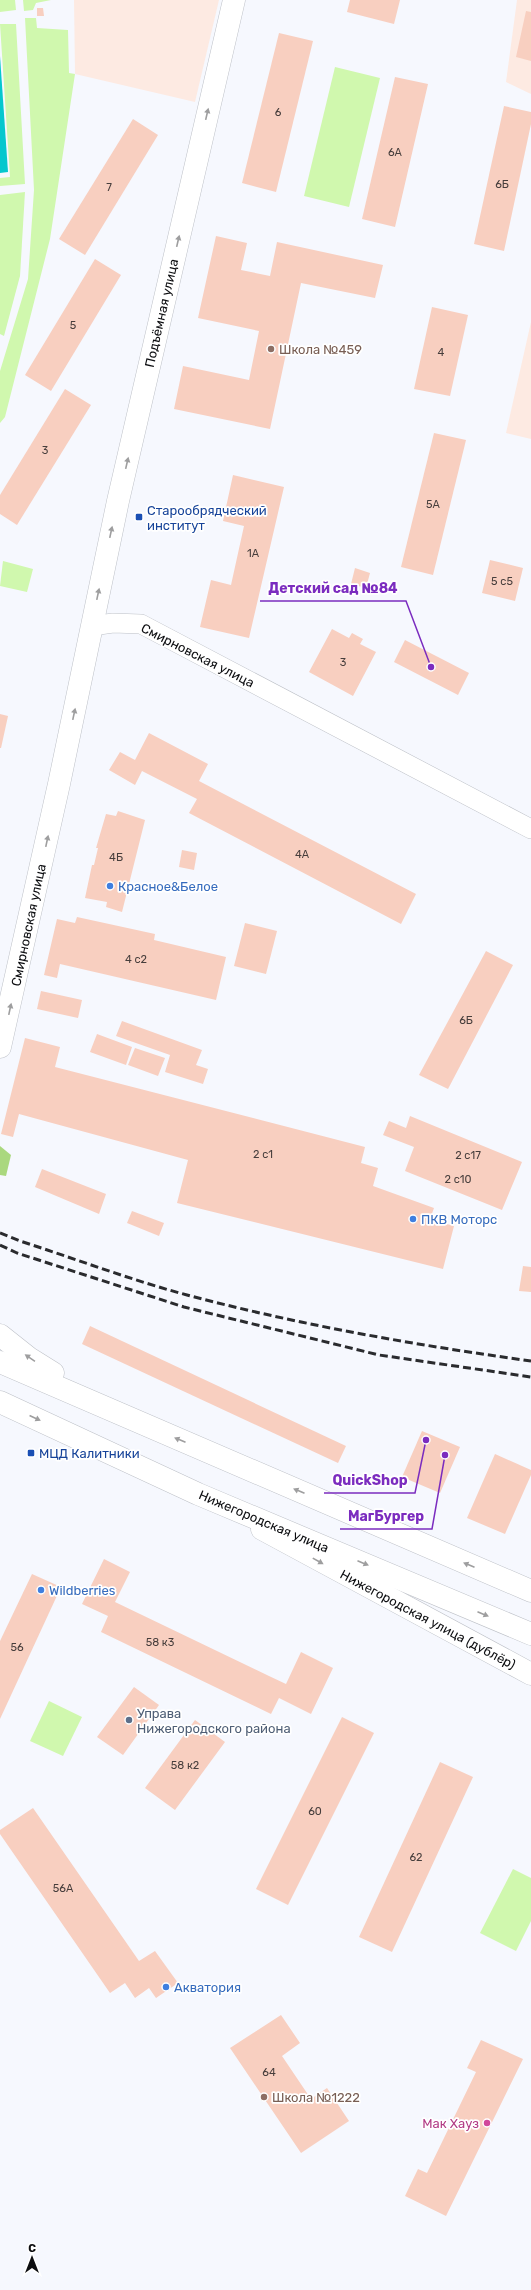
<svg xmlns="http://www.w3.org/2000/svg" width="531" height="2290" font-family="Rubik,sans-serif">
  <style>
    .commercial { fill: #fdeae2 }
    .green { fill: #d0f8ae }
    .forest { fill: #aad87e }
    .water { fill: #05c7ce }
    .building { fill: #f8cfc0 }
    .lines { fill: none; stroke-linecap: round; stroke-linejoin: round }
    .minor-casing { stroke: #bdc0c7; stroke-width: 20 }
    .tertiary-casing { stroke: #bdc0c7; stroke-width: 23 }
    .primary-casing { stroke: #bdc0c7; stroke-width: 23 }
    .minor { stroke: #fff; stroke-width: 19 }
    .tertiary { stroke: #fff; stroke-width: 22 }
    .primary { stroke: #fff; stroke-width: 22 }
    .rail { stroke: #2a2b2e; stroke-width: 3; stroke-dasharray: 8 4; stroke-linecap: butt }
    .oneway { fill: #9e9e9f }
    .education-dot { fill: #8d6e63; stroke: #fff; stroke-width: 1.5 }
    .transit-dot { fill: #1a4fb4; stroke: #fff; stroke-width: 1.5 }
    .shop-dot { fill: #3f7fe0; stroke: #fff; stroke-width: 1.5 }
    .service-dot { fill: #5c6f8a; stroke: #fff; stroke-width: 1.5 }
    .hotel-dot { fill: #d1479c; stroke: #fff; stroke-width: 1.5 }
    .labels { text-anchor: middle; stroke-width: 3.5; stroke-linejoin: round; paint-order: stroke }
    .number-label { font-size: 11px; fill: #473e3c }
    .street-label { font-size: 13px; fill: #0c0d10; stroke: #fff }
    .education-label { font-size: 13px; fill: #785e54; stroke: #fff; text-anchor: start }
    .transit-label { font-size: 13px; fill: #164399; stroke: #fff; text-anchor: start }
    .shop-label { font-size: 13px; fill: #366cbe; stroke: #fff; text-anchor: start }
    .service-label { font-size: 13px; fill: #4e5e75; stroke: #fff; text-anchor: start }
    .hotel-label { font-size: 13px; fill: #b23c85; stroke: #fff; text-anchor: end }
    .leader { fill: none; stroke: #7b2cbf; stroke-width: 1.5 }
    .callout-dot { fill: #7b2cbf; stroke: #fff; stroke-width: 1.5 }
    .callout-label { font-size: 14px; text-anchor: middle; font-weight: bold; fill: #7b2cbf; stroke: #fff; stroke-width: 3.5; stroke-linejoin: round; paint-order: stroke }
  </style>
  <rect width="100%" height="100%" fill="#f6f8fe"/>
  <g class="commercial">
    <polygon points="74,0 219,0 195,102 75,74"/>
    <polygon points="517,0 531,0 531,94 506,82"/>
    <polygon points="531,322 531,439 506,433"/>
  </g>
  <g class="green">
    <polygon points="0,0 15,0 16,10 0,12"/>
    <polygon points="23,0 51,0 36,3 33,10 24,11"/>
    <polygon points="25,18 36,18 37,28 68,30 69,73 75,74 50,239 5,417 0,423 0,371 28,279 34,190"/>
    <polygon points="0,24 16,24 25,184 0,186 0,178 10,177"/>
    <polygon points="335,67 380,78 349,207 304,196"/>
    <polygon points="25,192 20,276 4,336 0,334 0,195"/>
    <polygon points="3,561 33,569 27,592 0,586"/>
    <polygon points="49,1701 82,1717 63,1756 30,1741"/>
    <polygon points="513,1869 531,1878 531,1921 516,1951 480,1933"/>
  </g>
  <polygon class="forest" points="0,1146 11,1155 6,1176 0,1175"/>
  <polygon class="water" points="0,56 8,172 0,173"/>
  <g class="building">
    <polygon points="350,0 400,0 394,24 347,12"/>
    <polygon points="37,8 43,8 44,16 37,16"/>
    <polygon points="526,11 531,12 531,61 516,57"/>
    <polygon points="279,33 313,41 276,192 242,183"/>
    <polygon points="395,77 428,84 395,227 362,219"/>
    <polygon points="504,106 531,112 531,124 504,251 474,244"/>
    <polygon points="133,119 158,135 85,255 59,239"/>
    <polygon points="216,236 247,243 241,270 270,276 277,242 383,265 375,298 301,283 270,429 174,409 183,366 249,380 259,331 198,318"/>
    <polygon points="95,259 121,275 51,391 25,375"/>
    <polygon points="432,307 468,315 450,396 414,389"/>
    <polygon points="65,389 91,405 17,525 0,514 0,495"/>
    <polygon points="434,433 466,440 433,575 401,567"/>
    <polygon points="233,475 284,487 249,638 200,627 211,580 231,585 244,526 223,521"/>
    <polygon points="490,560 523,568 515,601 482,593"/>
    <polygon points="355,568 370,573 366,588 351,584"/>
    <polygon points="332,629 349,638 352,633 363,639 360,644 376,652 353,696 309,672"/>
    <polygon points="405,640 469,673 458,695 394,662"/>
    <polygon points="0,714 8,716 1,748 0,748"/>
    <polygon points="149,733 208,764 199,781 416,894 401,924 189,813 197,799 142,771 135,785 109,770 120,752 135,760"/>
    <polygon points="118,811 145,820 122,912 106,907 107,902 85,898 92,865 94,865 98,848 96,848 106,814 116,816"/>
    <polygon points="182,850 197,853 194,870 179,867"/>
    <polygon points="77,917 155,934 154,940 226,957 216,1000 60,964 57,978 44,975 57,919 75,923"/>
    <polygon points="245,923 277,931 266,974 234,966"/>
    <polygon points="486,951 513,965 448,1089 419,1075"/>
    <polygon points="41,991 82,1000 78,1018 37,1009"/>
    <polygon points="122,1021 202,1050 196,1065 208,1069 203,1084 165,1072 170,1055 116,1036"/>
    <polygon points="97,1034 132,1047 126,1065 90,1052"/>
    <polygon points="25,1038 60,1047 55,1067 365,1147 361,1163 378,1168 373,1186 434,1208 430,1219 454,1226 443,1269 177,1203 188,1160 19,1114 13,1137 1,1134"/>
    <polygon points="135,1048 165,1058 158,1076 128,1065"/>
    <polygon points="410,1116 522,1162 502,1210 405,1171 414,1147 383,1135 389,1121 406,1128"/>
    <polygon points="42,1169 106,1194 99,1214 35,1187"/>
    <polygon points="132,1211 164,1223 159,1236 127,1223"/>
    <polygon points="523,1266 531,1267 531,1292 519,1291"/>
    <polygon points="90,1326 346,1446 338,1463 82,1344"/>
    <polygon points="422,1431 460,1447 440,1493 402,1477"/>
    <polygon points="495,1454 531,1470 531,1475 505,1534 467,1518"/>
    <polygon points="104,1559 130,1572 115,1602 269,1676 286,1684 301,1652 333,1668 311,1714 279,1698 271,1714 101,1632 108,1616 82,1604"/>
    <polygon points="32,1574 61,1587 0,1719 0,1641"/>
    <polygon points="134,1687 159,1705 123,1755 97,1737"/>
    <polygon points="342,1717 374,1733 288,1905 256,1889"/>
    <polygon points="195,1720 225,1742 175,1810 145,1788"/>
    <polygon points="440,1762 473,1777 392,1952 359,1937"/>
    <polygon points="33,1808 139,1961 155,1951 178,1983 156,1998 149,1988 135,1998 125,1983 110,1993 0,1834 0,1830"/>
    <polygon points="281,2015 300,2043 282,2056 311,2099 327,2088 349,2121 301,2153 230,2048"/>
    <polygon points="481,2040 523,2059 446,2216 405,2196 418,2169 427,2173 476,2072 467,2068"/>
  </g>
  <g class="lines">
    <defs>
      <polyline id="minor" points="92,626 113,623 141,624 531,829"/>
      <g id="tertiary">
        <polyline points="0,1047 59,784 118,501 234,0"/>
        <polyline points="262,1529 531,1674"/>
      </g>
      <g id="primary">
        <polyline points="0,1335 29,1358 53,1373"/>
        <polyline points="0,1362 531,1591"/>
        <polyline points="0,1402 198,1494 531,1634"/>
      </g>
    </defs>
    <use href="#minor" class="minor-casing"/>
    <use href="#tertiary" class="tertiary-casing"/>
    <use href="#primary" class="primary-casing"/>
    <use href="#minor" class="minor"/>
    <use href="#tertiary" class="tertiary"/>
    <use href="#primary" class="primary"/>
    <g class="rail">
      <path d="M0,1233L20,1241C76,1259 131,1280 187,1295C300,1325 415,1345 531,1361"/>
      <polyline points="0,1245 17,1253 184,1307 379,1355 531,1377"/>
    </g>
  </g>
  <defs><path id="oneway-solid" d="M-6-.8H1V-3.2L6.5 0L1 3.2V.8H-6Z"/></defs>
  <g class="oneway">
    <use href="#oneway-solid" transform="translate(207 114) rotate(-77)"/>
    <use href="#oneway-solid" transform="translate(178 241) rotate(-77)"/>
    <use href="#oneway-solid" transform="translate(127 463) rotate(-77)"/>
    <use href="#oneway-solid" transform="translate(111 532) rotate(-78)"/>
    <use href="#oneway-solid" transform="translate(98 594) rotate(-78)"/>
    <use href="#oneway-solid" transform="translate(74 714) rotate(-78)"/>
    <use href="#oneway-solid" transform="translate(47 841) rotate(-78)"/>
    <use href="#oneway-solid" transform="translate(10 1009) rotate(-78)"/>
    <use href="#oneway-solid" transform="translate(30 1358) rotate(-146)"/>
    <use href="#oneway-solid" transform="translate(35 1418) rotate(25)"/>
    <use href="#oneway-solid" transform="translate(180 1440) rotate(-157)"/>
    <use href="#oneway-solid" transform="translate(299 1491) rotate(-157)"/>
    <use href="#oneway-solid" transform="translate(318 1561) rotate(29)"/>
    <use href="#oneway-solid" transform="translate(363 1563) rotate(23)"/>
    <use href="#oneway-solid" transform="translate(469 1565) rotate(-157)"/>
    <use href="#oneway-solid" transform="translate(483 1614) rotate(23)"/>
  </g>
  <g class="education-dot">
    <circle cx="271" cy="349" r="4"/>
    <circle cx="264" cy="2097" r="4"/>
  </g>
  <g class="transit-dot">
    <rect x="135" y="513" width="8" height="8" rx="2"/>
    <rect x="27" y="1449" width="8" height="8" rx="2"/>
  </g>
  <g class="shop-dot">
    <circle cx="110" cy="886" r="4"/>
    <circle cx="413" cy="1219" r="4"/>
    <circle cx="41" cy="1590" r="4"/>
    <circle cx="166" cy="1987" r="4"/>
  </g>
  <circle class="service-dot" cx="129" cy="1720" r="4"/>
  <circle class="hotel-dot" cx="487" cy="2123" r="4"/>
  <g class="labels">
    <g class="number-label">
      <text x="278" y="116">6</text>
      <text x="395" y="156">6А</text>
      <text x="502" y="188">6Б</text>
      <text x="109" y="191">7</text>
      <text x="73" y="329">5</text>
      <text x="441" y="356">4</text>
      <text x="45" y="454">3</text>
      <text x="433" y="508">5А</text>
      <text x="253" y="557">1А</text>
      <text x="502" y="585">5 с5</text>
      <text x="343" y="666">3</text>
      <text x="302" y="858">4А</text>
      <text x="116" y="861">4Б</text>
      <text x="136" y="963">4 с2</text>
      <text x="466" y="1024">6Б</text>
      <text x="263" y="1158">2 с1</text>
      <text x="468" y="1159">2 с17</text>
      <text x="458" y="1183">2 с10</text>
      <text x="160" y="1646">58 к3</text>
      <text x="17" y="1651">56</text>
      <text x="185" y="1769">58 к2</text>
      <text x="315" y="1815">60</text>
      <text x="416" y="1861">62</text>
      <text x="63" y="1892">56А</text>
      <text x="269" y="2076">64</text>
    </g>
    <g class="street-label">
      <text transform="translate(161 313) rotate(-77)" y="5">Подъёмная улица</text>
      <text transform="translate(198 655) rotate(27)" y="5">Смирновская улица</text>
      <text transform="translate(28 925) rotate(-78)" y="5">Смирновская улица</text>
      <text transform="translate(264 1521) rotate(23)" y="5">Нижегородская улица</text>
      <text transform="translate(428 1619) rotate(28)" y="5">Нижегородская улица (дублёр)</text>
    </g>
    <g class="education-label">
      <text x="279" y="354">Школа №459</text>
      <text x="272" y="2102">Школа №1222</text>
    </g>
    <g class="transit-label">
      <text x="147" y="515">Старообрядческий<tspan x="147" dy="15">институт</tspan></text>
      <text x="39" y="1458">МЦД Калитники</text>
    </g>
    <g class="shop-label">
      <text x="118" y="891">Красное&amp;Белое</text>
      <text x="421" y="1224">ПКВ Моторс</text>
      <text x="49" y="1595">Wildberries</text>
      <text x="174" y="1992">Акватория</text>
    </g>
    <g class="service-label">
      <text x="137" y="1718">Управа<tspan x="137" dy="15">Нижегородского района</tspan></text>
    </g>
    <g class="hotel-label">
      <text x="479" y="2128">Мак Хауз</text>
    </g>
  </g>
  <path class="leader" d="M431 667L406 601H260M426 1440L415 1493H324M445 1455L432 1529H340"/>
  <g class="callout-dot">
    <circle cx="431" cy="667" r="4"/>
    <circle cx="426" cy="1440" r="4"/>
    <circle cx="445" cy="1455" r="4"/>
  </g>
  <g class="callout-label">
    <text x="333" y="593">Детский сад №84</text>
    <text x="370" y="1485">QuickShop</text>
    <text x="386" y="1521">МагБургер</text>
  </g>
  <g transform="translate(32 2258)" stroke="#ffffff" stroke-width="3" paint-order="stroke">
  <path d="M0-3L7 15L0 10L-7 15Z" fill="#0c0d10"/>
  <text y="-6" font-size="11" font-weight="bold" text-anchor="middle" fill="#0c0d10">С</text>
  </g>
</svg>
